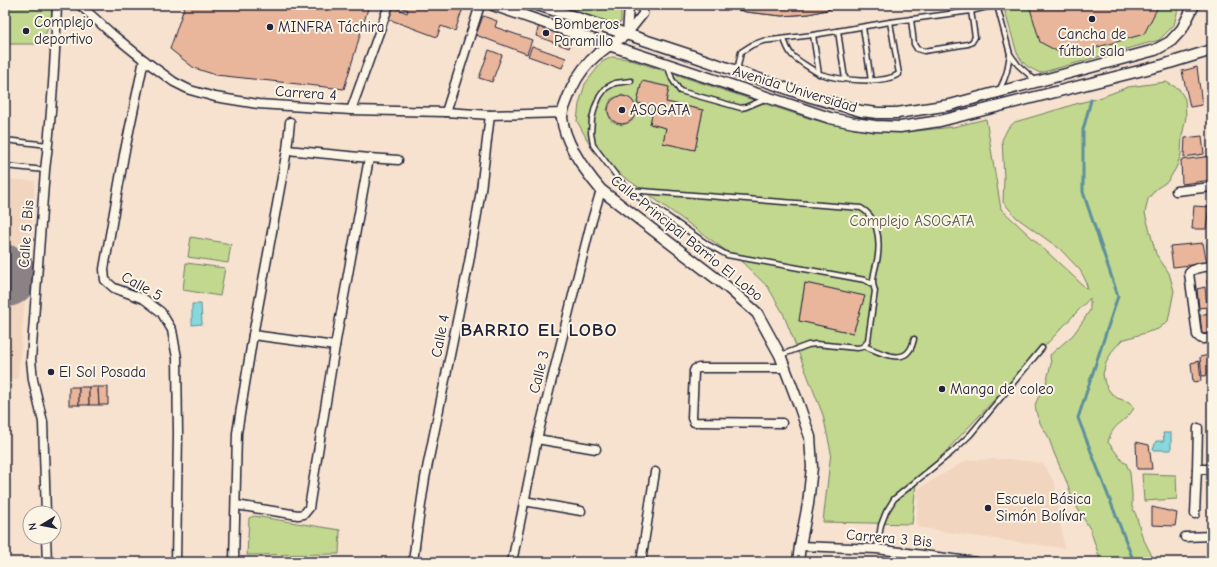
<svg xmlns="http://www.w3.org/2000/svg" width="1217" height="567" font-family="'Comic Neue',sans-serif">
  <style>
    .built { fill: #f2d5bf }
    .green { fill: #c1d88e; stroke: #727d64; fill-rule: evenodd }
    .water { fill: #86d8dc; stroke: #5e8f9c }
    .lines { fill: none; stroke-linecap: round; stroke-linejoin: round }
    .stream { stroke: #5e8f9c; stroke-width: 3 }
    .runway { stroke: #8c8285; stroke-width: 62 }
    .building { fill: #e9b69b; stroke: #22223b }
    .service-casing { stroke: #22223b; stroke-width: 7 }
    .minor-casing { stroke: #22223b; stroke-width: 11 }
    .tertiary-casing { stroke: #22223b; stroke-width: 13 }
    .service { stroke: #fcf5e5; stroke-width: 4 }
    .minor { stroke: #fcf5e5; stroke-width: 8 }
    .tertiary { stroke: #fcf5e5; stroke-width: 10 }
    .poi-dot { fill: #22223b; stroke: #fcf5e5; stroke-width: 1.5 }
    .labels { text-anchor: middle; stroke-width: 4; stroke-linejoin: round; paint-order: stroke }
    .poi-label { font-size: 15px; fill: #22223b; stroke: #fcf5e5; text-anchor: start }
    .street-label { font-size: 15px; fill: #22223b; stroke: #fcf5e5 }
    .park-label { font-size: 15px; fill: #525954; stroke: #fcf5e5 }
    .district-label { font-size: 19px; font-weight: bold; letter-spacing: 1px; fill: #22223b; stroke: #fcf5e5 }
  </style>
  <rect width="100%" height="100%" fill="#f6e2cf"/>
  <filter id="ink" filterUnits="userSpaceOnUse"><feTurbulence type="fractalNoise" baseFrequency=".025" numOctaves="2"/><feDisplacementMap in="SourceGraphic" scale="8" xChannelSelector="R" yChannelSelector="G"/><feConvolveMatrix kernelMatrix="1 2 1 2 8 2 1 2 1" color-interpolation-filters="sRGB"/></filter>
  <g filter="url(#ink)">
    <g class="built">
      <polygon points="5,179 35,181 18,379 5,378"/>
      <polygon points="1009,459 1043,463 1055,484 1064,548 972,536 917,527 918,489 967,460"/>
    </g>
    <g class="green">
      <polygon points="5,5 51,5 52,19 41,44 5,44"/>
      <polygon points="555,5 621,5 621,22 613,25"/>
      <path d="M1003,5H1179L1174,25L1159,40L1040,73C1028,67 1024,66 1017,53Z"/>
      <path d="M612,57L628,59L811,119L854,128L906,132L953,127L986,119L1001,209L1088,290L1085,279L1080,270L1060,249L1017,218L1003,202L1004,179L1002,140L1008,128L1015,122L1063,108L1072,105L1102,97L1128,87L1166,82L1179,89L1185,99L1186,117L1182,136L1181,155L1176,168L1168,181L1156,189L1148,199L1145,213L1156,254L1169,273L1174,291L1168,321L1158,329L1122,340L1113,350L1106,363L1103,374L1105,384L1110,392L1117,398L1129,402L1134,408C1125,424 1113,422 1108,442L1123,462L1126,463L1130,473L1132,494V507L1136,515L1142,536L1155,562H1101L1090,529L1072,499L1068,485L1054,453L1048,436L1041,425L1037,415L1035,405L1038,398L1045,387L1051,364L1050,355L1073,335L1083,321L1090,310V298L916,483L912,524L823,522L831,452L823,415L783,313L768,287L743,263L616,171L590,145L577,121L579,104L585,84L602,62ZM642,81L669,87L666,102L703,110L695,150L663,143L666,128L650,124L654,106L637,103ZM622,95L632,100L637,110L632,121L622,125L611,121L607,110L611,99ZM805,283L864,296L853,333L799,321Z"/>
      <polygon points="191,237 231,244 228,263 188,257"/>
      <polygon points="186,263 225,268 220,296 183,290"/>
      <polygon points="1142,474 1176,475 1177,499 1144,501"/>
      <polygon points="254,516 340,530 339,554 247,555 249,518"/>
    </g>
    <g class="water">
      <polygon points="192,304 201,304 202,324 192,325"/>
      <polygon points="1163,433 1171,433 1171,450 1153,450 1156,441 1164,441"/>
    </g>
    <g class="lines">
      <polyline class="stream" points="1091,100 1083,130 1083,192 1118,296 1078,418 1134,562"/>
      <polyline class="runway" points="5,276 6,276"/>
    </g>
    <g class="building">
      <polygon points="185,5 369,5 344,89 216,75 194,68 170,49"/>
      <polygon points="396,5 464,5 455,31 441,26 437,37 388,19 393,7 407,13 408,10"/>
      <polygon points="723,5 841,5 826,10 809,14 782,16 746,12"/>
      <polygon points="723,5 841,5 826,10 809,14 782,16 746,12"/>
      <polygon points="1029,5 1159,5 1144,34 1066,56 1040,42"/>
      <polygon points="483,16 497,21 495,27 532,40 527,54 476,35"/>
      <polygon points="539,25 573,38 569,48 536,36"/>
      <polygon points="532,46 566,58 562,68 528,56"/>
      <polygon points="489,50 502,55 492,82 479,78"/>
      <polygon points="1197,67 1202,105 1190,107 1182,71"/>
      <polygon points="642,81 669,87 666,102 703,110 695,150 663,143 666,128 650,124 654,106 637,103"/>
      <circle cx="622" cy="110" r="14"/>
      <polygon points="1202,136 1204,154 1184,157 1185,138"/>
      <polygon points="1212,156 1212,180 1182,184 1181,160"/>
      <polygon points="1194,206 1209,207 1206,229 1192,229"/>
      <polygon points="1203,243 1207,263 1173,267 1170,246"/>
      <polygon points="1212,243 1212,261 1210,261 1207,244"/>
      <polygon points="1207,280 1212,280 1212,299 1209,300"/>
      <polygon points="805,283 865,296 853,333 799,321"/>
      <polygon points="1205,287 1207,307 1199,308 1197,289"/>
      <polygon points="1209,313 1210,333 1202,334 1200,315"/>
      <polygon points="1209,355 1211,375 1202,376 1200,357"/>
      <polygon points="1199,361 1201,381 1193,382 1191,363"/>
      <rect x="69" y="387" width="10" height="18"/>
      <rect x="79" y="387" width="10" height="18"/>
      <polygon points="89,387 98,387 99,405 89,405"/>
      <polygon points="98,387 108,387 108,405 99,405"/>
      <polygon points="1136,442 1149,445 1152,469 1137,469"/>
      <polygon points="1152,507 1177,513 1175,526 1152,525"/>
    </g>
    <g class="lines">
      <defs>
        <g id="service">
          <polyline points="997,5 1010,54 1007,71 1004,80 999,91"/>
          <polyline points="911,19 914,44 917,49 924,51 968,44 972,42 975,37 971,11"/>
          <polyline points="863,27 871,81"/>
          <polyline points="838,31 845,79"/>
          <polyline points="813,35 819,74"/>
          <path d="M784,39C786,44 788,51 792,55C795,59 816,72 820,74C840,80 881,85 899,74L890,22"/>
          <polyline points="1010,54 1018,65 1036,81"/>
          <polyline points="668,67 672,79 680,91 741,108 746,107 765,99"/>
          <polyline points="737,71 741,52 752,45 763,41 813,35 890,22 971,11 995,5"/>
          <polyline points="631,81 615,83 606,88 600,96 595,107 592,119 591,133 593,145 618,178 629,190 707,244 727,255 865,280 872,284"/>
          <polyline points="5,140 48,145"/>
          <polyline points="5,166 45,170"/>
          <path d="M629,190L861,208C877,217 880,237 878,255C877,264 873,273 873,282C873,285 874,288 875,291L868,340C866,345 863,348 857,348L816,344L808,345L781,355"/>
          <path d="M864,346C875,350 900,364 909,351C912,348 913,343 914,339"/>
          <polyline points="877,549 881,525 886,512 894,499 952,452 970,435 1042,348"/>
        </g>
        <g id="minor">
          <polyline points="80,5 112,34 144,60 174,82 190,90 215,97 258,104 351,110 446,112 490,115 562,113"/>
          <polyline points="627,34 643,14 643,5"/>
          <polyline points="627,34 629,5"/>
          <polyline points="144,60 124,155 104,269 105,280 114,288 144,299 161,312 172,330 177,358 178,434 176,562"/>
          <polyline points="351,110 389,5"/>
          <polyline points="446,112 480,5"/>
          <polyline points="287,150 369,158 398,160"/>
          <polyline points="1176,191 1212,187"/>
          <path d="M1212,266C1204,267 1194,267 1189,273L1197,335C1201,341 1206,339 1212,338"/>
          <polyline points="253,335 335,346"/>
          <polyline points="782,423 694,422 692,418 694,371 695,369 699,368 784,368"/>
          <polyline points="1198,428 1197,469 1212,469"/>
          <polyline points="537,439 596,449"/>
          <polyline points="524,501 581,511"/>
          <polyline points="236,505 298,515 304,514 309,508 335,346 369,158"/>
          <path d="M46,513L43,422L33,380L31,360L45,170C52,115 55,60 57,5"/>
          <polyline points="1195,514 1197,469"/>
          <polyline points="46,537 47,562"/>
          <polyline points="1185,537 1212,536"/>
          <polyline points="800,546 877,549 976,562"/>
          <polyline points="234,562 237,433 253,335 287,150 290,122"/>
          <polyline points="413,562 416,538 425,478 469,262 481,190 490,115"/>
          <polyline points="512,562 537,439 590,227 601,190"/>
          <polyline points="641,562 655,472"/>
        </g>
        <g id="tertiary">
          <polyline points="493,5 609,45 830,118 854,123 875,126 900,127 940,121 1163,65 1212,50"/>
          <polyline points="538,5 693,56 811,97 861,111 878,113 897,113 950,105 1155,50 1170,42 1182,29 1194,5"/>
          <path d="M627,34C597,52 579,66 567,100C565,106 562,111 562,118C565,144 585,171 601,190L726,286L757,313L780,355L800,408L810,437L812,467L808,504L800,546L798,562"/>
        </g>
      </defs>
      <use href="#service" class="service-casing"/>
      <use href="#minor" class="minor-casing"/>
      <use href="#tertiary" class="tertiary-casing"/>
      <use href="#service" class="service"/>
      <use href="#minor" class="minor"/>
      <use href="#tertiary" class="tertiary"/>
    </g>
  </g>
  <g class="poi-dot">
    <circle cx="1092" cy="19" r="4"/>
    <circle cx="270" cy="27" r="4"/>
    <circle cx="26" cy="31" r="4"/>
    <circle cx="546" cy="33" r="4"/>
    <circle cx="622" cy="110" r="4"/>
    <circle cx="51" cy="372" r="4"/>
    <circle cx="942" cy="389" r="4"/>
    <circle cx="988" cy="508" r="4"/>
  </g>
  <g class="labels">
    <g class="poi-label">
      <text x="34" y="27">Complejo<tspan x="34" dy="17">deportivo</tspan></text>
      <text x="554" y="29">Bomberos<tspan x="554" dy="17">Paramillo</tspan></text>
      <text x="278" y="32">MINFRA Táchira</text>
      <text x="1092" y="39" text-anchor="middle">Cancha de<tspan x="1092" dy="17">fútbol sala</tspan></text>
      <text x="630" y="115">ASOGATA</text>
      <text x="59" y="377">El Sol Posada</text>
      <text x="950" y="394">Manga de coleo</text>
      <text x="996" y="504">Escuela Básica<tspan x="996" dy="17">Simón Bolívar</tspan></text>
    </g>
    <g class="street-label">
      <text transform="translate(795 89) rotate(17)" y="5">Avenida Universidad</text>
      <text transform="translate(306 93) rotate(4)" y="5">Carrera 4</text>
      <text transform="translate(26 234) rotate(-86)" y="5">Calle 5 Bis</text>
      <text transform="translate(687 238) rotate(39)" y="5">Calle Principal Barrio El Lobo</text>
      <text transform="translate(142 286) rotate(29)" y="5">Calle 5</text>
      <text transform="translate(440 336) rotate(-79)" y="5">Calle 4</text>
      <text transform="translate(539 372) rotate(-76)" y="5">Calle 3</text>
      <text transform="translate(889 538) rotate(5)" y="5">Carrera 3 Bis</text>
    </g>
    <g class="park-label">
      <text x="912" y="226">Complejo ASOGATA</text>
    </g>
    <g class="district-label">
      <text x="539" y="336">BARRIO EL LOBO</text>
    </g>
  </g>
  <rect width="1217" height="567" fill="none" stroke="#fcf5e5" stroke-width="20"/>
  <rect x="10" y="10" width="1197" height="547" fill="none" stroke="#22223b" stroke-width="1.5" filter="url(#ink)"/>
  <g transform="translate(42 525) rotate(260)"><circle r="19" fill="#fcf5e5" stroke="#a5a1a1"/>
  <path d="M0-3L7 15L0 10L-7 15Z" fill="#22223b"/>
  <text y="-6" font-size="11" font-weight="bold" text-anchor="middle" fill="#22223b">N</text>
  </g>
</svg>
